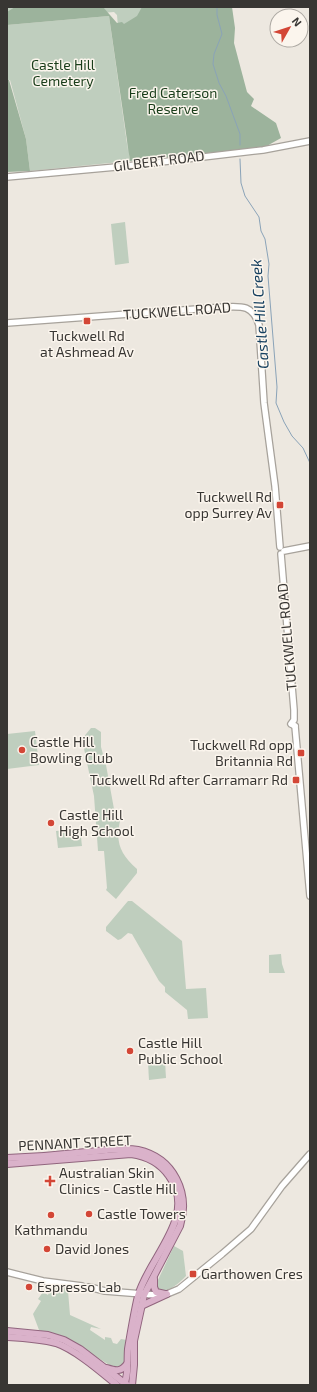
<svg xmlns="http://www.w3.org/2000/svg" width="317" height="1392" font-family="'Exo 2',sans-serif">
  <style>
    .green { fill: #bfcebe }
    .forest { fill: #9cb39c }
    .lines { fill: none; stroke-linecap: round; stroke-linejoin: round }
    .stream { stroke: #8aa3b8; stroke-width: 1 }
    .secondary-casing { stroke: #a7a29b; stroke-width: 8 }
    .primary-casing { stroke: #91657e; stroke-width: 8 }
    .secondary { stroke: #fff; stroke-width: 5.5 }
    .primary { stroke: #dab2ca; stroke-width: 6 }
    .poi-dot { fill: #d34636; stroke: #fbf5ed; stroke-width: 1.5 }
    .labels { text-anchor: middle; stroke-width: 3; stroke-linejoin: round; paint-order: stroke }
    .park-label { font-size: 14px; fill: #193d1a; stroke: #fbf5ed }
    .street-label { font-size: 14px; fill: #383633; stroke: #fbf5ed }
    .poi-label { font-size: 14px; fill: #383633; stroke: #fbf5ed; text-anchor: start }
    .water-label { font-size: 15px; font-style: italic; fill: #164060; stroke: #fbf5ed }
  </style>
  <rect width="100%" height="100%" fill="#ede8e0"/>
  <g class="green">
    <polygon points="7,7 216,7 129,154 130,161 30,171 26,139 10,80 7,80 7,25 109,16 128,151 117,15 114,12 7,21"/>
    <polygon points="125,222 129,263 115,265 111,224"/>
    <path d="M91,728H95L101,732V747L106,765L116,820L120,821C115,843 121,855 137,869V873L116,899L106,890L107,888L104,851H98L94,796L82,739Z"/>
    <polygon points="35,731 39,765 7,769 7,734"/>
    <polygon points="80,829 82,846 58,848 56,831"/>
    <polygon points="128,901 132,901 182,941 186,989 206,988 208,1018 188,1019 187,1010 165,992 165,987 159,981 132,934 128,933 121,939 118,940 106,931 106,927"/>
    <polygon points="281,954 282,964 285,973 269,973 269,955"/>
    <polygon points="165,1061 166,1078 149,1080 148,1063"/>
    <path d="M174,1246L183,1251L186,1276C178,1284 170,1292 158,1290L156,1288L157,1282Z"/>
    <polygon points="43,1285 73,1289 71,1291 68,1291 70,1315 101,1329 91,1327 90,1330 105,1340 105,1337 111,1338 113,1343 117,1344 121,1339 127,1340 124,1361 122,1366 114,1368 92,1354 39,1330 33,1314 41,1301 38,1299 43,1292 48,1295 50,1289 42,1287"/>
  </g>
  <g class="forest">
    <polygon points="15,7 103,7 117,23 122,22 124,24 137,16 142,7 232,7 235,28 234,43 247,92 254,99 251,106 276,123 281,138 265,147 130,161 109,16 7,25 7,12"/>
    <polygon points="7,80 9,80 26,139 30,171 7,172"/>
  </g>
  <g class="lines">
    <g class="stream">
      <polyline points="217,7 217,15 222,34 214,54 213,64 219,83 226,96 240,134 240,145"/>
      <polyline points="240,159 241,183 245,196 259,217 261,231 265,239 269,264 268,276 277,387 276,403 284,422 292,436 303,448 310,463"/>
    </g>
    <defs>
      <g id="secondary">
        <polyline points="7,177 127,166 263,150 310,141"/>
        <path d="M7,323L224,307C242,306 253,305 259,325L264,403L275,486L280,547"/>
        <polyline points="284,551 310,546"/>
        <polyline points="281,554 294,710 294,720 291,724 295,726"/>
        <polyline points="295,726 310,896"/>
        <polyline points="7,1272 43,1281 82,1286"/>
        <polyline points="89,1287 105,1291 155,1295 167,1294 179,1289 222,1254 251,1229 282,1186 310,1154"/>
      </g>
      <g id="primary">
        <path d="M7,1158C34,1157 60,1155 86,1152C103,1151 122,1147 138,1150C174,1158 190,1193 180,1226L144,1295L134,1341V1365L132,1385"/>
        <path d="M7,1164L131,1154C146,1156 160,1163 169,1176C199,1216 148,1258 138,1296C134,1313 131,1331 128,1349C127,1360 129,1375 124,1385"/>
        <polyline points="154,1279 154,1287 156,1292 165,1294"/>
        <polyline points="141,1306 167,1294"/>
        <polyline points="7,1331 48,1335 64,1340 80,1349 127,1385"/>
        <path d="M7,1337C23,1338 40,1339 56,1343C76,1350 101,1372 117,1385"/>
        <path d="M107,1368C116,1371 121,1372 127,1364"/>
      </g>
    </defs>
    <use href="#secondary" class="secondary-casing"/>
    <use href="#primary" class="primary-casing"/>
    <use href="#secondary" class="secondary"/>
    <use href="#primary" class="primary"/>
  </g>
  <g class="poi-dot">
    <rect x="83" y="317" width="8" height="8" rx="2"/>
    <rect x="276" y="501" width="8" height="8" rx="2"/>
    <circle cx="22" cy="750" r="4"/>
    <rect x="297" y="749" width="8" height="8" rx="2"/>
    <rect x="292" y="776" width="8" height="8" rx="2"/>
    <circle cx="51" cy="823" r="4"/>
    <circle cx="130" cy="1051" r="4"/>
    <path d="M48 1175h4v4h4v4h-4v4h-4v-4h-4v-4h4z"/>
    <circle cx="89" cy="1214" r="4"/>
    <circle cx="51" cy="1215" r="4"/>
    <circle cx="47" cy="1249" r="4"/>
    <rect x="189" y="1270" width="8" height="8" rx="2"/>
    <circle cx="29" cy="1287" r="4"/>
  </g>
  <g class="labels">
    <g class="park-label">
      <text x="63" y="70">Castle Hill<tspan x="63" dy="16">Cemetery</tspan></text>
      <text x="173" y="98">Fred Caterson<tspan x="173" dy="16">Reserve</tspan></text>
    </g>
    <g class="street-label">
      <text transform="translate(159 161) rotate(-7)" y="5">GILBERT ROAD</text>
      <text transform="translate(177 311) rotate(-4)" y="5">TUCKWELL ROAD</text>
      <text transform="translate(287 637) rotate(-95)" y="5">TUCKWELL ROAD</text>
      <text transform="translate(75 1143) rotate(-3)" y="5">PENNANT STREET</text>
    </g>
    <g class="poi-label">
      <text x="87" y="341" text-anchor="middle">Tuckwell Rd<tspan x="87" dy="16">at Ashmead Av</tspan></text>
      <text x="272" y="502" text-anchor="end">Tuckwell Rd<tspan x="272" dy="16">opp Surrey Av</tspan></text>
      <text x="30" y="747">Castle Hill<tspan x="30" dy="16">Bowling Club</tspan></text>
      <text x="293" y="750" text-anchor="end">Tuckwell Rd opp<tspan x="293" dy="16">Britannia Rd</tspan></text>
      <text x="288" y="785" text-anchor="end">Tuckwell Rd after Carramarr Rd</text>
      <text x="59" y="820">Castle Hill<tspan x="59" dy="16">High School</tspan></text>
      <text x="138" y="1048">Castle Hill<tspan x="138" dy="16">Public School</tspan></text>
      <text x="59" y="1178">Australian Skin<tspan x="59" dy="16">Clinics - Castle Hill</tspan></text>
      <text x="97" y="1219">Castle Towers</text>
      <text x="51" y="1235" text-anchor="middle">Kathmandu</text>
      <text x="55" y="1254">David Jones</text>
      <text x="201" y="1279">Garthowen Cres</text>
      <text x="37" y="1292">Espresso Lab</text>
    </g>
    <g class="water-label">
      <text transform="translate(260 314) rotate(-94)" y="5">Castle Hill Creek</text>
    </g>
  </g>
  <rect width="317" height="1392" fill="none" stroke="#383633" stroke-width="16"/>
  <g transform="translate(289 28) rotate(51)"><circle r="19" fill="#fbf5ed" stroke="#ada9a3"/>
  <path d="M0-3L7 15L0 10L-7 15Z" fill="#d34636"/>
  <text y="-6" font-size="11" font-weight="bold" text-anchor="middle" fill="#383633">N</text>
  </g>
</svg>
